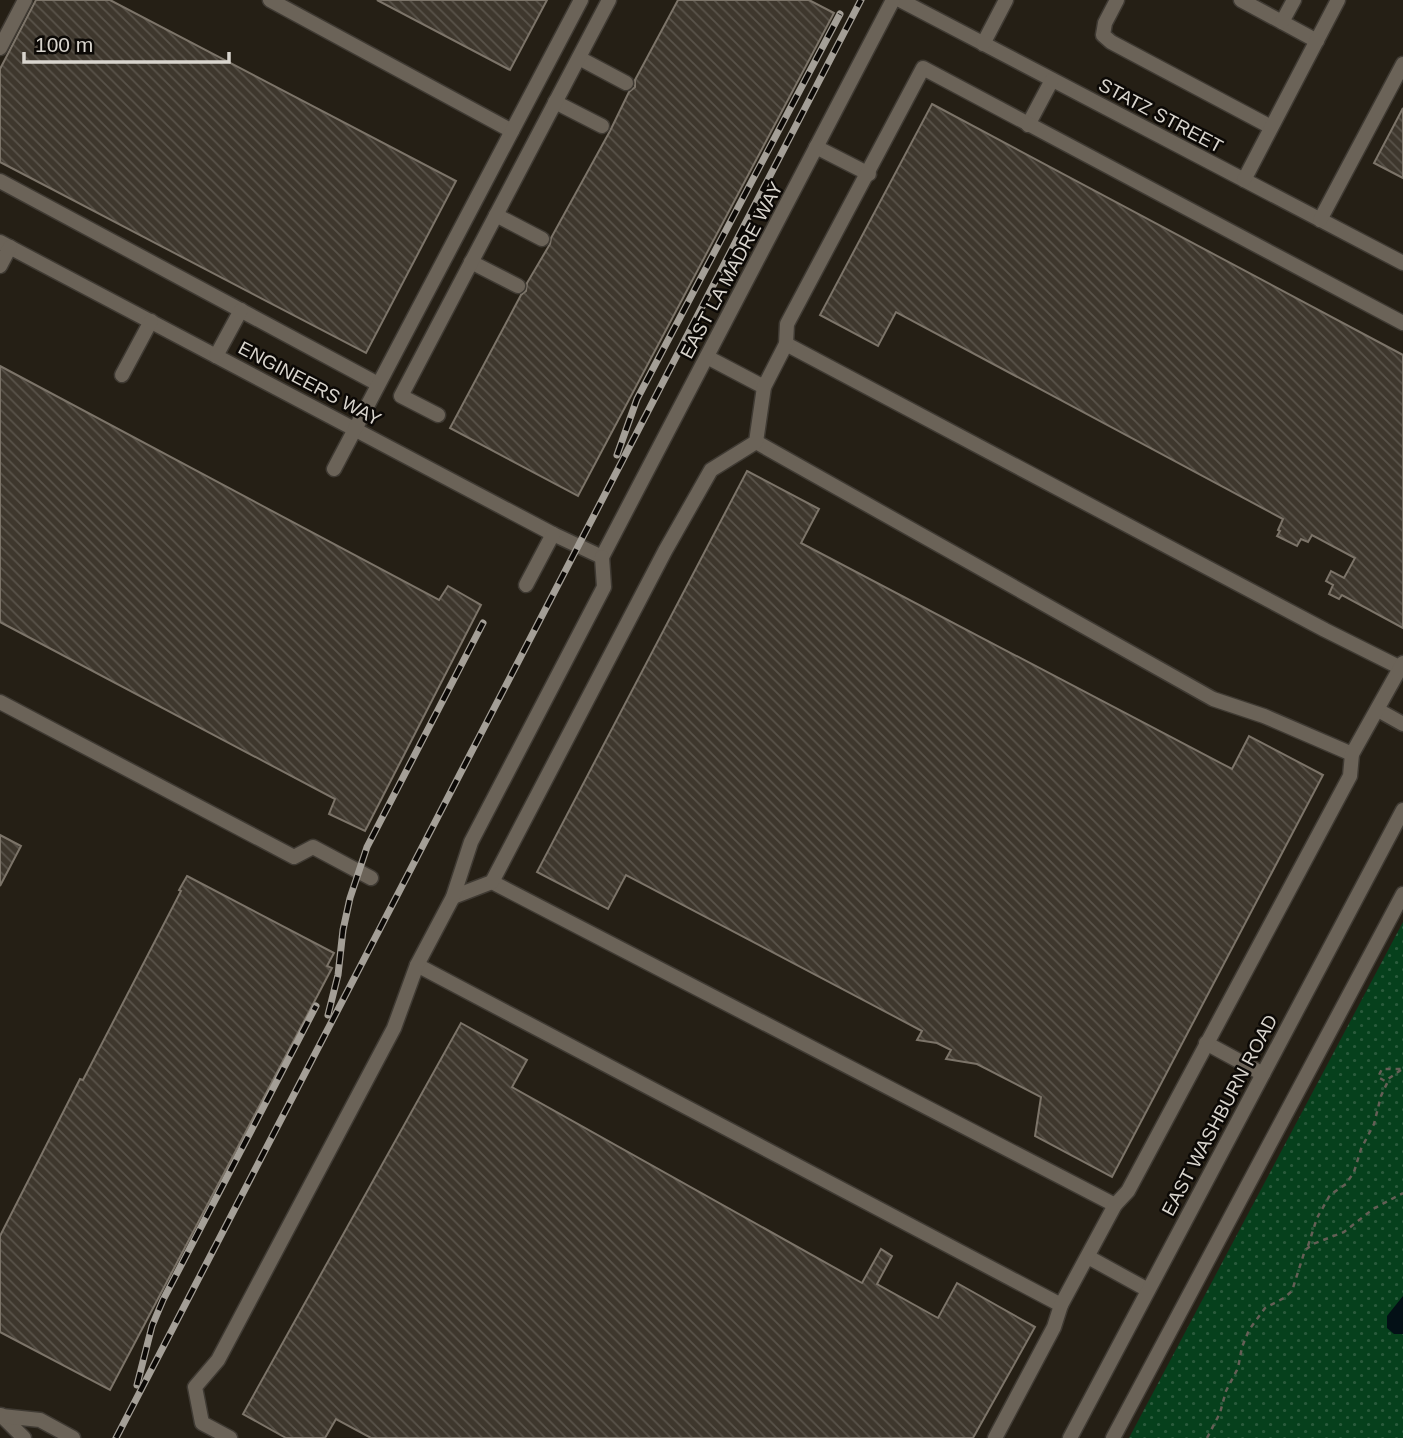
<svg xmlns="http://www.w3.org/2000/svg" width="1403" height="1438" font-family="Helvetica,sans-serif">
  <style>
    .green { fill: url(#green-dots) }
    .water { fill: #031016 }
    .building { fill: url(#building-back-hatch); stroke: #7c7469; stroke-width: 2 }
    .lines { fill: none; stroke-linecap: round; stroke-linejoin: round }
    .minor-casing { stroke: #3f3a33; stroke-width: 17 }
    .path { stroke: #655f56; stroke-width: 2.5; stroke-dasharray: 5 5; stroke-linecap: butt }
    .minor { stroke: #6b6358; stroke-width: 14 }
    .rail-casing { stroke: #a49f97; stroke-width: 7 }
    .rail { stroke: #0c0906; stroke-width: 4.5; stroke-dasharray: 13; stroke-linecap: butt }
    .labels { text-anchor: middle; stroke-width: 5; stroke-linejoin: round; paint-order: stroke }
    .street-label { font-size: 19px; fill: #d9d5ce; stroke: #0c0906 }
  </style>
  <defs>
    <pattern id="green-dots" width="8" height="8" patternUnits="userSpaceOnUse" patternTransform="scale(1.75)"><rect width="8" height="8" fill="#06401c"/><path d="M2 2h.1M6 6h.1" fill="none" stroke="#2a5b3c" stroke-width="1.8" stroke-linecap="round"/></pattern>
    <pattern id="building-back-hatch" width="6" height="6" patternUnits="userSpaceOnUse" patternTransform="scale(1.75)"><rect width="6" height="6" fill="#3e372d"/><path d="M-1 5l2 2M0 0l6 6M5-1l2 2" fill="none" stroke="#59534a"/></pattern>
  </defs>
  <rect width="100%" height="100%" fill="#251f15"/>
  <polygon class="green" points="1403,922 1403,1438 1129,1438"/>
  <polygon class="water" points="1403,1296 1403,1334 1394,1334 1387,1328 1387,1316"/>
  <g class="building">
    <polygon points="36,0 110,0 456,181 366,353 0,162 0,69"/>
    <polygon points="377,0 547,0 510,70"/>
    <polygon points="678,0 809,0 834,13 578,496 450,428 521,295 526,291 527,283 550,244 551,238 610,131 629,92 635,87 635,80"/>
    <polygon points="932,104 1403,355 1403,628 1342,595 1339,599 1329,594 1333,585 1326,581 1331,571 1344,578 1355,558 1312,535 1308,542 1301,539 1297,546 1277,536 1280,531 1278,530 1283,519 896,312 878,346 820,315"/>
    <polygon points="1403,108 1403,178 1374,163"/>
    <polygon points="0,366 439,600 448,586 481,605 365,831 329,814 335,799 0,622"/>
    <polygon points="747,471 819,509 801,543 1232,769 1249,736 1323,775 1112,1177 1035,1136 1041,1097 977,1064 946,1059 951,1050 937,1043 917,1040 922,1031 626,875 608,909 537,872"/>
    <polygon points="0,835 21,846 0,886"/>
    <polygon points="187,876 334,953 327,966 332,968 110,1390 0,1332 0,1236 80,1079 83,1080 181,891 179,890"/>
    <polygon points="461,1023 527,1060 512,1087 862,1283 881,1249 892,1256 877,1284 938,1318 957,1283 1035,1327 973,1438 371,1438 336,1419 325,1438 286,1438 243,1414"/>
  </g>
  <g class="lines">
    <defs>
      <g id="minor">
        <polyline points="270,0 512,131"/>
        <polyline points="900,0 1403,263"/>
        <polyline points="1117,0 1105,23 1103,35 1111,42 1271,127"/>
        <polyline points="1241,0 1317,41"/>
        <polyline points="1282,22 1294,0"/>
        <polyline points="983,44 1006,0"/>
        <polyline points="0,48 25,0"/>
        <polyline points="579,58 626,83"/>
        <polyline points="555,102 602,126"/>
        <polyline points="1028,125 1052,80"/>
        <polyline points="816,147 869,174"/>
        <polyline points="1244,180 1338,0"/>
        <polyline points="0,181 378,384"/>
        <polyline points="496,215 542,239"/>
        <polyline points="1320,220 1403,64"/>
        <polyline points="0,242 553,534 602,557"/>
        <polyline points="471,262 518,286"/>
        <polyline points="0,266 10,247"/>
        <polyline points="786,344 1325,630 1399,667"/>
        <polyline points="216,356 241,310"/>
        <polyline points="707,357 764,387"/>
        <polyline points="122,375 151,321"/>
        <polyline points="438,415 401,396 609,0"/>
        <polyline points="756,442 1213,699 1264,716 1352,754"/>
        <polyline points="334,469 581,0"/>
        <polyline points="602,557 893,0"/>
        <polyline points="526,585 553,534"/>
        <polyline points="0,702 294,857 313,847 371,878"/>
        <polyline points="1378,710 1403,724"/>
        <polyline points="492,882 1115,1205"/>
        <polyline points="453,897 492,882 665,551 711,470 756,442 764,387 786,344 787,324 923,68 1403,323"/>
        <polyline points="417,965 1061,1305"/>
        <polyline points="1206,1043 1263,1074"/>
        <polyline points="1088,1257 1148,1290"/>
        <polyline points="1,1415 24,1438"/>
        <polyline points="2,1416 40,1420 73,1438"/>
        <polyline points="230,1438 202,1423 195,1387 218,1360 394,1028 417,965 453,897 471,842 604,587 602,557"/>
        <polyline points="995,1438 1054,1327 1061,1305 1115,1205 1128,1191 1350,776 1352,754 1403,663"/>
        <polyline points="1070,1438 1403,810"/>
        <polyline points="1113,1438 1403,894"/>
      </g>
    </defs>
    <use href="#minor" class="minor-casing"/>
    <g class="path">
      <polyline points="1401,1070 1385,1081 1378,1077 1382,1069 1403,1069"/>
      <polyline points="1308,1246 1317,1218 1330,1195 1346,1184 1354,1172 1361,1149 1374,1124 1381,1096 1389,1079"/>
      <polyline points="1207,1438 1220,1413 1226,1391 1238,1368 1242,1347 1249,1330 1265,1308 1284,1298 1292,1291 1305,1250 1313,1244 1344,1232 1373,1209 1403,1193"/>
    </g>
    <use href="#minor" class="minor"/>
    <defs>
      <g id="rail">
        <polyline points="617,455 637,399 840,14"/>
        <polyline points="328,1015 338,975 343,930 350,898 367,847 483,623"/>
        <polyline points="137,1385 152,1326 163,1300 316,1006"/>
        <polyline points="116,1438 861,0"/>
      </g>
    </defs>
    <use href="#rail" class="rail-casing"/>
    <use href="#rail" class="rail"/>
  </g>
  <g class="labels">
    <g class="street-label">
      <text transform="translate(1161 115) rotate(28)" y="7">STATZ STREET</text>
      <text transform="translate(731 270) rotate(-62)" y="7">EAST LA MADRE WAY</text>
      <text transform="translate(310 383) rotate(28)" y="7">ENGINEERS WAY</text>
      <text transform="translate(1219 1115) rotate(-62)" y="7">EAST WASHBURN ROAD</text>
    </g>
  </g>
  <path d="M24 52v10h205v-10" fill="none" stroke="#d9d5ce" stroke-width="3.5"/>
  <text x="35" y="52" font-size="21" fill="#d9d5ce" stroke="#0c0906" stroke-width="5" paint-order="stroke">100 m</text>
</svg>
